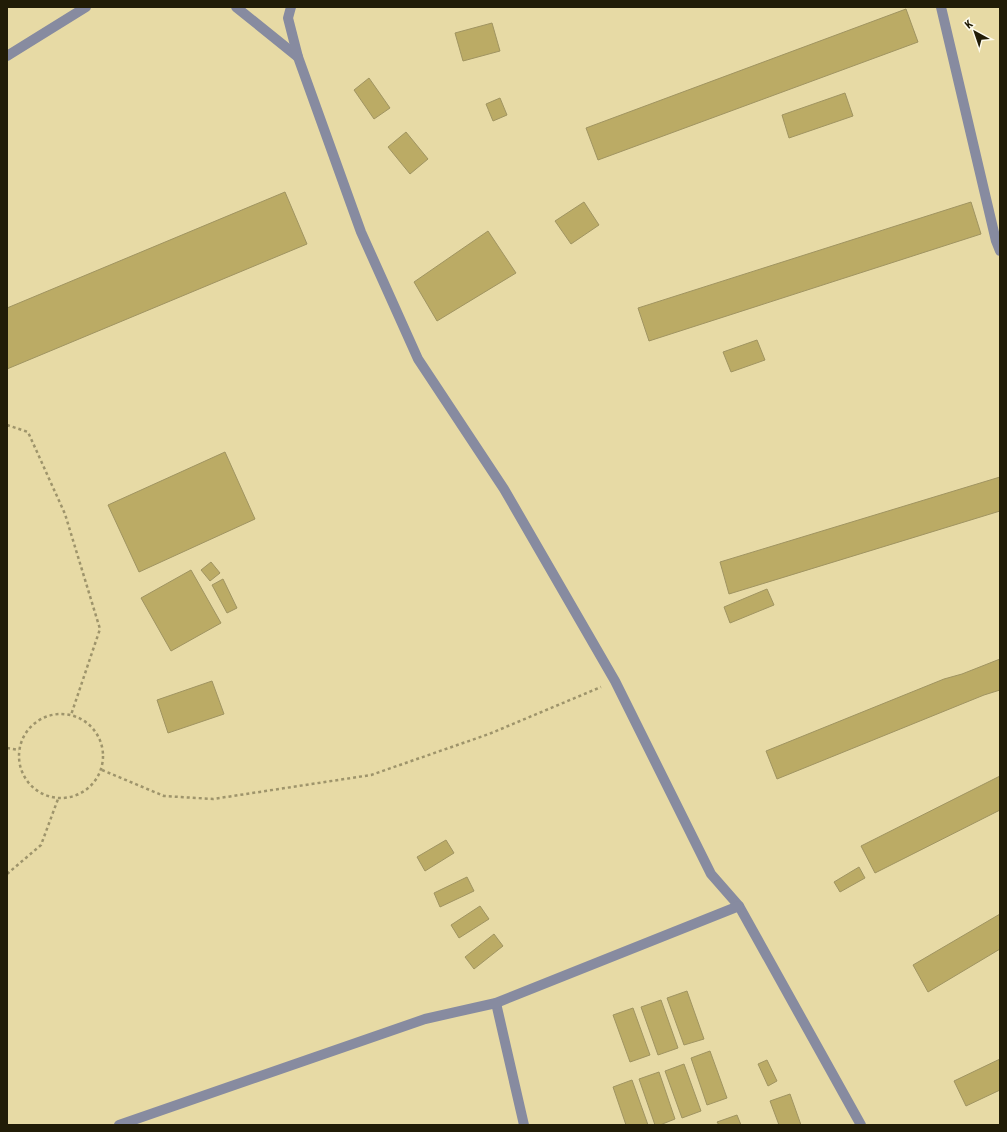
<svg xmlns="http://www.w3.org/2000/svg" width="1007" height="1132" font-family="'Roboto Condensed',sans-serif">
  <style>
    .building { fill: #bbab65; stroke: #a09461 }
    .lines { fill: none; stroke-linecap: round; stroke-linejoin: round }
    .path { stroke: #9e946b; stroke-width: 2.5; stroke-dasharray: 3 3; stroke-linecap: butt }
    .minor { stroke: #878ba0; stroke-width: 10 }
  </style>
  <rect width="100%" height="100%" fill="#e7daa5"/>
  <g class="building">
    <polygon points="906,9 918,42 598,160 586,128"/>
    <polygon points="492,23 500,51 463,61 455,33"/>
    <polygon points="369,78 390,108 374,119 354,90"/>
    <polygon points="845,93 853,116 789,138 782,115"/>
    <polygon points="500,98 507,115 493,121 486,104"/>
    <polygon points="406,132 428,159 410,174 388,147"/>
    <polygon points="285,192 307,244 7,369 7,308"/>
    <polygon points="584,202 599,225 571,244 555,221"/>
    <polygon points="971,202 981,234 649,341 638,308"/>
    <polygon points="488,231 516,273 437,321 414,282"/>
    <polygon points="757,340 765,360 731,372 723,352"/>
    <polygon points="225,452 255,519 139,572 108,505"/>
    <polygon points="1000,477 1000,511 729,594 720,562"/>
    <polygon points="211,562 220,573 210,581 201,570"/>
    <polygon points="191,570 221,623 171,651 141,598"/>
    <polygon points="223,579 237,608 227,613 212,585"/>
    <polygon points="767,589 774,605 730,623 724,607"/>
    <polygon points="1000,659 1000,690 984,695 777,779 766,751 944,679 962,674"/>
    <polygon points="212,681 224,714 168,733 157,700"/>
    <polygon points="1000,776 1000,810 875,873 861,846"/>
    <polygon points="446,840 454,853 425,871 417,857"/>
    <polygon points="859,867 865,878 840,892 834,882"/>
    <polygon points="467,877 474,891 440,907 434,893"/>
    <polygon points="480,906 489,919 459,938 451,925"/>
    <polygon points="1000,914 1000,949 928,992 913,965"/>
    <polygon points="494,934 503,946 474,969 465,957"/>
    <polygon points="687,991 704,1039 684,1045 667,998"/>
    <polygon points="661,1000 678,1048 658,1055 641,1007"/>
    <polygon points="633,1008 650,1055 630,1062 613,1015"/>
    <polygon points="710,1051 727,1098 707,1105 691,1058"/>
    <polygon points="1000,1059 1000,1090 966,1106 954,1081"/>
    <polygon points="767,1060 777,1081 768,1086 758,1064"/>
    <polygon points="684,1064 701,1111 682,1118 665,1071"/>
    <polygon points="659,1072 675,1119 660,1125 655,1125 639,1079"/>
    <polygon points="632,1080 648,1125 626,1125 613,1087"/>
    <polygon points="790,1094 801,1125 779,1125 770,1101"/>
    <polygon points="737,1115 741,1125 719,1125 717,1122"/>
  </g>
  <g class="lines">
    <g class="path">
      <polyline points="7,425 28,432 65,514 100,629 71,715"/>
      <circle cx="61" cy="756" r="42"/>
      <polyline points="7,748 19,750"/>
      <polyline points="102,770 164,796 213,799 371,775 489,734 601,687"/>
      <polyline points="7,874 41,845 58,799"/>
    </g>
    <g class="minor">
      <polyline points="236,7 298,57"/>
      <polyline points="291,7 288,18 298,57 361,232 418,359 504,489 615,681 711,874 739,906 861,1125"/>
      <polyline points="941,7 996,241 1000,251"/>
      <polyline points="7,56 86,7"/>
      <polyline points="496,1003 524,1125"/>
      <polyline points="119,1125 425,1019 496,1003 739,906"/>
    </g>
  </g>
  <rect width="1007" height="1132" fill="none" stroke="#211c07" stroke-width="16"/>
  <g transform="translate(975 32) rotate(320)" stroke="#fefbeb" stroke-width="3" paint-order="stroke">
  <path d="M0-3L7 15L0 10L-7 15Z" fill="#211c07"/>
  <text y="-6" font-size="11" font-weight="bold" text-anchor="middle" fill="#211c07">K</text>
  </g>
</svg>
